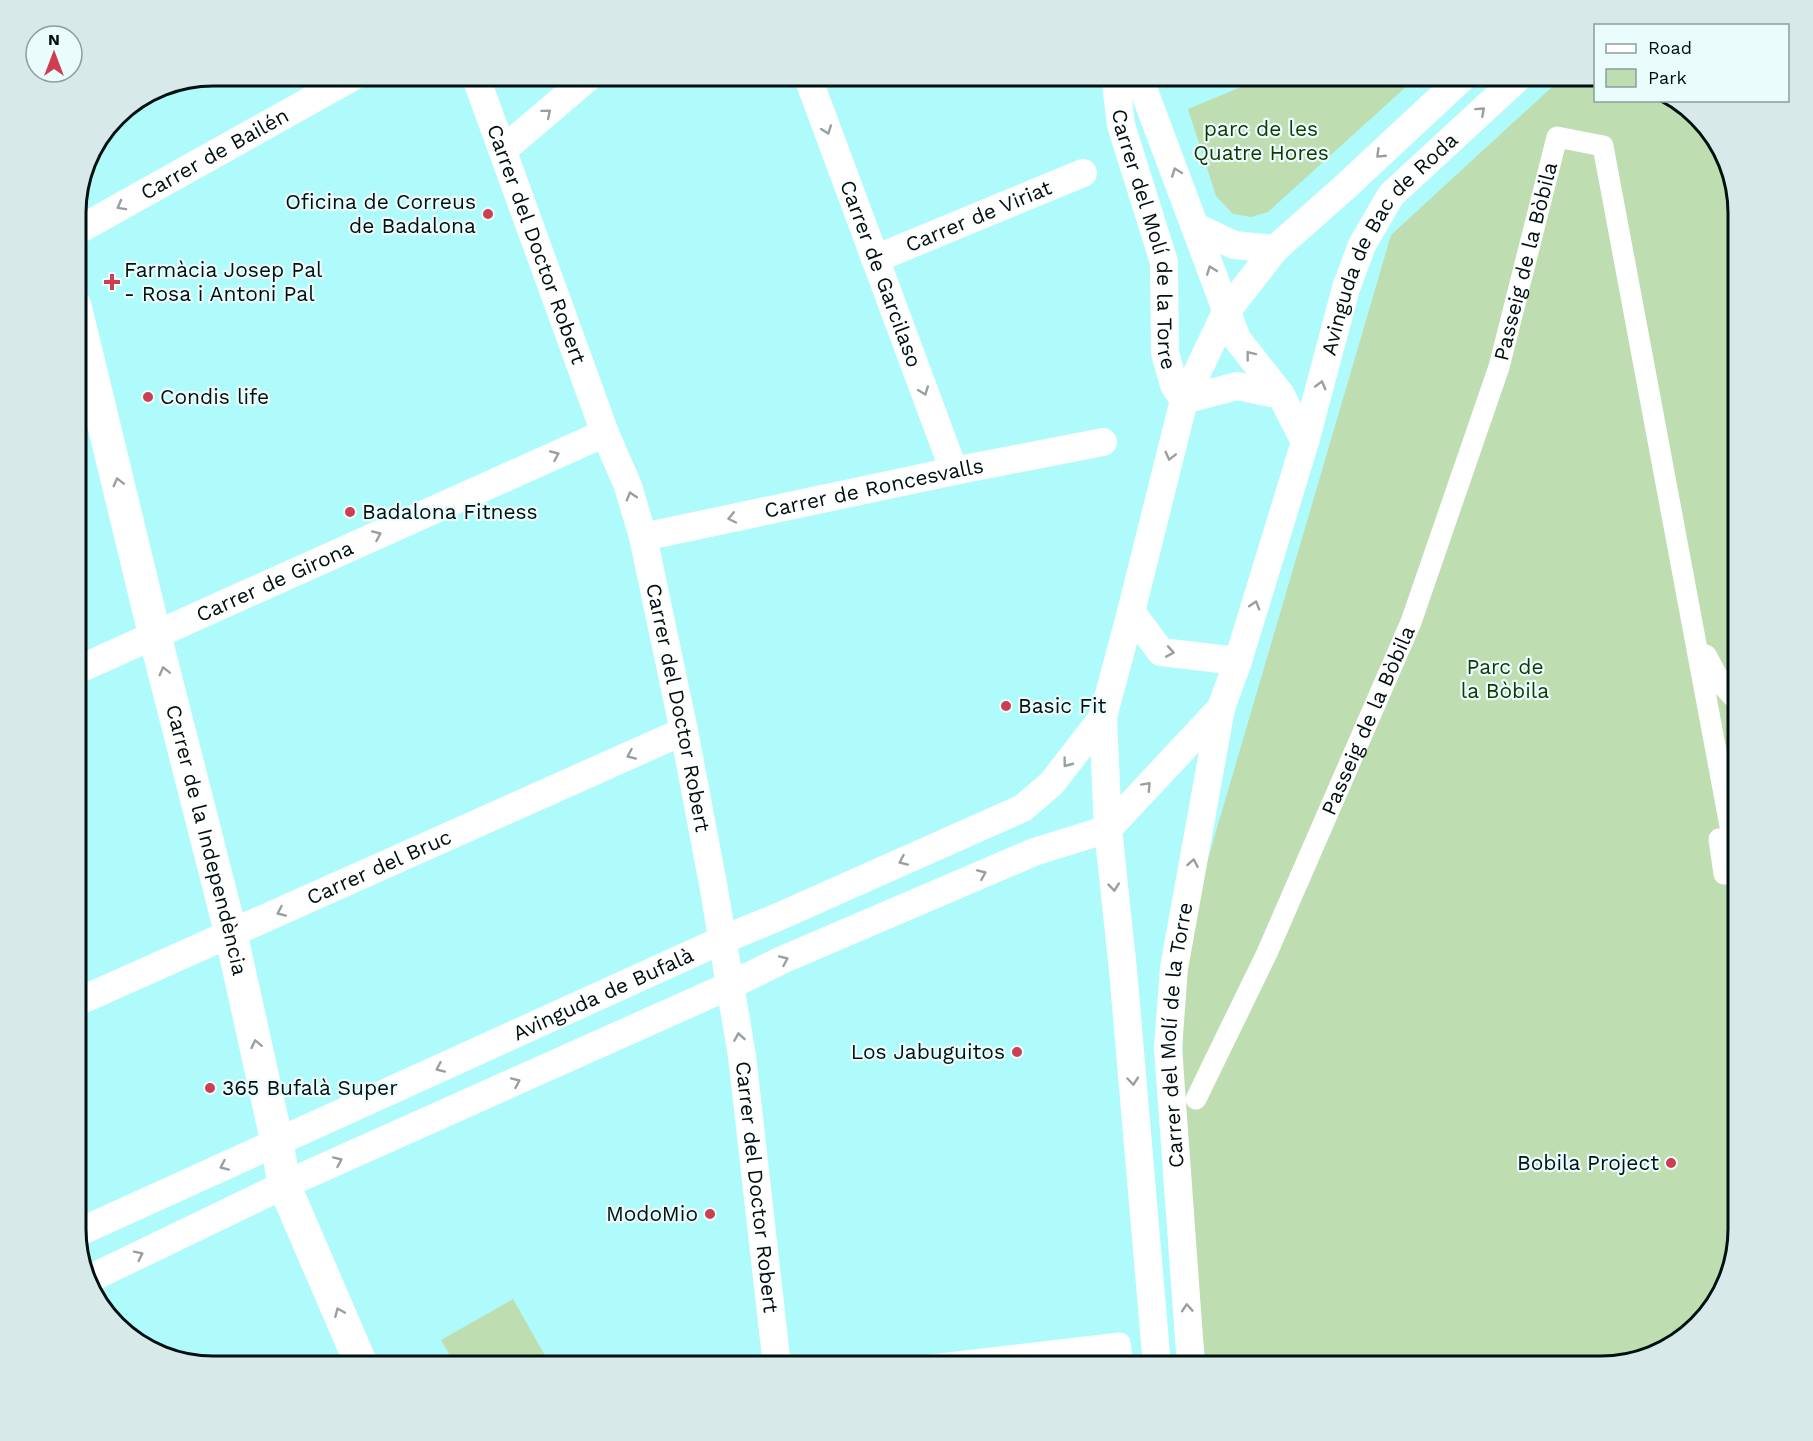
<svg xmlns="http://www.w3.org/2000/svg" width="1813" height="1441" font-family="'Work Sans',sans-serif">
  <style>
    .green { fill: #bedeb1 }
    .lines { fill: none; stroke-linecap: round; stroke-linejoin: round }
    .pedestrian { stroke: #fff; stroke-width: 21 }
    .minor { stroke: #fff; stroke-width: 28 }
    .tertiary { stroke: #fff; stroke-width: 33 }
    .oneway { stroke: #999f9f }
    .poi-dot { fill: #ce3e53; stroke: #eafcfc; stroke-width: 2 }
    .labels { text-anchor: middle; stroke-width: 4.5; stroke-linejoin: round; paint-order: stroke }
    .park-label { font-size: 21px; fill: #143601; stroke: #eafcfc }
    .street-label { font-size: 21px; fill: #001010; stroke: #eafcfc }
    .poi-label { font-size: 21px; fill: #001010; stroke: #eafcfc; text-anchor: start }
    .rim { fill: none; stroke: #001010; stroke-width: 3 }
  </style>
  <rect width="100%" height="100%" fill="#affbfb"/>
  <g class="green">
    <polygon points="1270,75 1419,75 1268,212 1251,217 1233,214 1216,196 1188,109"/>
    <polygon points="1565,75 1595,75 1596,100 1677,101 1691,109 1724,152 1738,213 1738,1229 1731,1273 1704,1319 1661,1352 1600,1366 1206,1366 1197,1280 1182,1083 1184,984 1205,869 1391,235"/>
    <polygon points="513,1299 551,1366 456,1366 441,1340"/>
  </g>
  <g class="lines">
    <g class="pedestrian">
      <polyline points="1701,657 1706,655 1722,685 1738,702"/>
      <polyline points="1719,839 1724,874 1738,871"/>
      <path id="s1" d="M1196,1099L1267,953L1411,622L1499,367L1557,137L1603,146L1736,858"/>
      <polyline points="923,1366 1120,1343 1123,1366"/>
    </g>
    <g class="minor">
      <path id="s2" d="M475,75L605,433L628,486L643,537L684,731L713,884L742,1056L777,1366"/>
      <path id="s3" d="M807,75L954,471"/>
      <path id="s4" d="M1115,75L1121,125L1164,262L1165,353L1174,385L1184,400"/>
      <polyline points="1138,75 1237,339 1281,395 1305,442"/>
      <polyline points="503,150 591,75"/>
      <polyline points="1196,227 1234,245 1275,249"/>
      <path id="s5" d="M75,232L356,75"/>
      <path id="s6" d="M875,259L1083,173"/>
      <polyline points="1184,400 1237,386 1281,395"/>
      <path id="s7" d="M643,537L954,471L1103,442"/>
      <polyline points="1131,612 1161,652 1238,661"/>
      <path id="s8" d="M75,671L605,433"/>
      <path id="s9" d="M75,1003L684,731"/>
      <path id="s10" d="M75,1234L722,940L778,917L1023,808L1052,783L1103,717"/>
      <polyline points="87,1280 284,1185 731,985 782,960 1034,852 1108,829 1221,708"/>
      <polyline points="1157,1366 1123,970 1108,829 1103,717 1131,612 1184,400 1226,312 1275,249 1345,187 1465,75"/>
      <path id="s11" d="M1191,1366L1168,1048L1174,968L1221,708L1238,661L1305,442L1346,288L1362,245L1391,195L1521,75"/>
    </g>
    <path class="tertiary" id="s12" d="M75,306L155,636L231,934L277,1142L284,1185L362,1366"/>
  </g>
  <defs><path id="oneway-chevron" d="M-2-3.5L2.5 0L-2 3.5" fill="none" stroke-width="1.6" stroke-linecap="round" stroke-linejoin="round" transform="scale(1.5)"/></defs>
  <g class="oneway">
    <use href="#oneway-chevron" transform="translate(1481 111) rotate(-42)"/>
    <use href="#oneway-chevron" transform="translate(547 113) rotate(-40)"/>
    <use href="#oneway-chevron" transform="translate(827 130) rotate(70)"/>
    <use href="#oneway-chevron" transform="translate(1380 154) rotate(136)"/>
    <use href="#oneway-chevron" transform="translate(1176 172) rotate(-111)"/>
    <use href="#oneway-chevron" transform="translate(121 206) rotate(151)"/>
    <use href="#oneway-chevron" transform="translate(1211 270) rotate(-110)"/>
    <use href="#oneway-chevron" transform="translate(1250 355) rotate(-128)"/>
    <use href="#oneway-chevron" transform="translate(1321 385) rotate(-75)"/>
    <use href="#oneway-chevron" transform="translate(924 391) rotate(70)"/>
    <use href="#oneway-chevron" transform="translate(555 455) rotate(-24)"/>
    <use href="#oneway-chevron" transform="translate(1170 456) rotate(104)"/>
    <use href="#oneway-chevron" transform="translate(118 482) rotate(-104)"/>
    <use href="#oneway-chevron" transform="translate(631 496) rotate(-107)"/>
    <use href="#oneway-chevron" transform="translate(732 518) rotate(168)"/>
    <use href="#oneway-chevron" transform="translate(377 535) rotate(-24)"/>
    <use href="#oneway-chevron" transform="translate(1255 605) rotate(-73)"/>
    <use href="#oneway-chevron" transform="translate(1170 652) rotate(10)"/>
    <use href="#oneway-chevron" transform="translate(164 671) rotate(-104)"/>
    <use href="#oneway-chevron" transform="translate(631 755) rotate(156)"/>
    <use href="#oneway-chevron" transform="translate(1067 763) rotate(127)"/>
    <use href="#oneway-chevron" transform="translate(1147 786) rotate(-47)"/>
    <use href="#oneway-chevron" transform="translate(903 861) rotate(156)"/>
    <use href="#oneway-chevron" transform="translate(1193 863) rotate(-80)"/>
    <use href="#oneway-chevron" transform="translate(982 874) rotate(-23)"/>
    <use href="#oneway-chevron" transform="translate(1114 887) rotate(84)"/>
    <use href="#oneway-chevron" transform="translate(281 912) rotate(156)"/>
    <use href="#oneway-chevron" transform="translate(784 960) rotate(-24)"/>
    <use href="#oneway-chevron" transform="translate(739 1037) rotate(-99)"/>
    <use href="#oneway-chevron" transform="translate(256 1044) rotate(-102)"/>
    <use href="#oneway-chevron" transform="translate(440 1068) rotate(156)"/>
    <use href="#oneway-chevron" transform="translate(1133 1081) rotate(85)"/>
    <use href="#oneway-chevron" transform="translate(516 1082) rotate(-24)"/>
    <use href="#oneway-chevron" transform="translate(338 1161) rotate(-24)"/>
    <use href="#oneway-chevron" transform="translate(224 1166) rotate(156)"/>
    <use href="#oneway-chevron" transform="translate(139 1255) rotate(-26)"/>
    <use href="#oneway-chevron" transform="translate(1187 1308) rotate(-94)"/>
    <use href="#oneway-chevron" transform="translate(339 1312) rotate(-113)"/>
  </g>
  <g class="poi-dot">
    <circle cx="488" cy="214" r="6"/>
    <path d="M109 273h6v6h6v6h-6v6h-6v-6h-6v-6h6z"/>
    <circle cx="148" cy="397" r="6"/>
    <circle cx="350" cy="512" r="6"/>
    <circle cx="1006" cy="706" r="6"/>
    <circle cx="1017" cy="1052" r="6"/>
    <circle cx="210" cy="1088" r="6"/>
    <circle cx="1671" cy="1163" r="6"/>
    <circle cx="710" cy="1214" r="6"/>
  </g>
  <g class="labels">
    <g class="park-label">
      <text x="1261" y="136">parc de les<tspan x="1261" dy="24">Quatre Hores</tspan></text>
      <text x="1505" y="674">Parc de<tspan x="1505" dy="24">la Bòbila</tspan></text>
    </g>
    <g class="street-label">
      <text dy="7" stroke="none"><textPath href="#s5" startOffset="160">Carrer de Bailén</textPath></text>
      <text dy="7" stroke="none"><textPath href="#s6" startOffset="112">Carrer de Viriat</textPath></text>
      <text dy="7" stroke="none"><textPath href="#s4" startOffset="168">Carrer del Molí de la Torre</textPath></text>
      <text dy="7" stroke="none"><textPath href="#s2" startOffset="180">Carrer del Doctor Robert</textPath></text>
      <text dy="7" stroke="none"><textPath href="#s11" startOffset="1162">Avinguda de Bac de Roda</textPath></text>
      <text dy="7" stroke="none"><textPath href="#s1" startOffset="902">Passeig de la Bòbila</textPath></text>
      <text dy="7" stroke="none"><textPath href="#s3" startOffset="212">Carrer de Garcilaso</textPath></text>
      <text dy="7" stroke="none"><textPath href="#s7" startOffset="236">Carrer de Roncesvalls</textPath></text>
      <text dy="7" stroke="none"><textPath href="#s8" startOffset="219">Carrer de Girona</textPath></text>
      <text dy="7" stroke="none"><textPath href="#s2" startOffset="666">Carrer del Doctor Robert</textPath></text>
      <text dy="7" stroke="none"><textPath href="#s1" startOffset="416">Passeig de la Bòbila</textPath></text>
      <text dy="7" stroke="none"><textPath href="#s12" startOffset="550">Carrer de la Independència</textPath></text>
      <text dy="7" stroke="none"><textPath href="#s9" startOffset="333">Carrer del Bruc</textPath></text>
      <text dy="7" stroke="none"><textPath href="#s10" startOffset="580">Avinguda de Bufalà</textPath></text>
      <text dy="7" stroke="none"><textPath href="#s11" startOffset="332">Carrer del Molí de la Torre</textPath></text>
      <text dy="7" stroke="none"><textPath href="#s2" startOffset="1152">Carrer del Doctor Robert</textPath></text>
    </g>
    <g class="poi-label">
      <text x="476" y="209" text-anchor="end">Oficina de Correus<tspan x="476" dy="24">de Badalona</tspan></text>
      <text x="124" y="277">Farmàcia Josep Pal<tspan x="124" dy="24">- Rosa i Antoni Pal</tspan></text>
      <text x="160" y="404">Condis life</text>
      <text x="362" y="519">Badalona Fitness</text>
      <text x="1018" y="713">Basic Fit</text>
      <text x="1005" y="1059" text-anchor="end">Los Jabuguitos</text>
      <text x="222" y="1095">365 Bufalà Super</text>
      <text x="1659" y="1170" text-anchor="end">Bobila Project</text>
      <text x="698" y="1221" text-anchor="end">ModoMio</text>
    </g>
  </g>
  <path d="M0 0H1813V1441H0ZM213 86H1601A127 127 0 0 1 1728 213V1229A127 127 0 0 1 1601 1356H213A127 127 0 0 1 86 1229V213A127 127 0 0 1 213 86Z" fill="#d7e9e9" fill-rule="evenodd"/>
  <path class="rim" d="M213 86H1601A127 127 0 0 1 1728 213V1229A127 127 0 0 1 1601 1356H213A127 127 0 0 1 86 1229V213A127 127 0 0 1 213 86Z"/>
  <rect x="1594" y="24" width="195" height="78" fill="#eafcfc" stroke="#8c9e9e" stroke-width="1.5"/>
  <rect x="1606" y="44" width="30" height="9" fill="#ffffff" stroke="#8c9e9e" stroke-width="1.5"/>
  <text x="1648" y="54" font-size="18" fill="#001010">Road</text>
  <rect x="1606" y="69" width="30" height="18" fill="#bedeb1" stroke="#8c9e9e" stroke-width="1.5"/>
  <text x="1648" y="84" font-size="18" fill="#001010">Park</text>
  <g transform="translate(54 54)"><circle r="28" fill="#eafcfc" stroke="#8c9e9e" stroke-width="1.5"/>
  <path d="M0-4.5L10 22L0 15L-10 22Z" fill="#ce3e53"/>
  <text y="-9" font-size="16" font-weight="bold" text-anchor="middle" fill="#001010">N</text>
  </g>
</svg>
